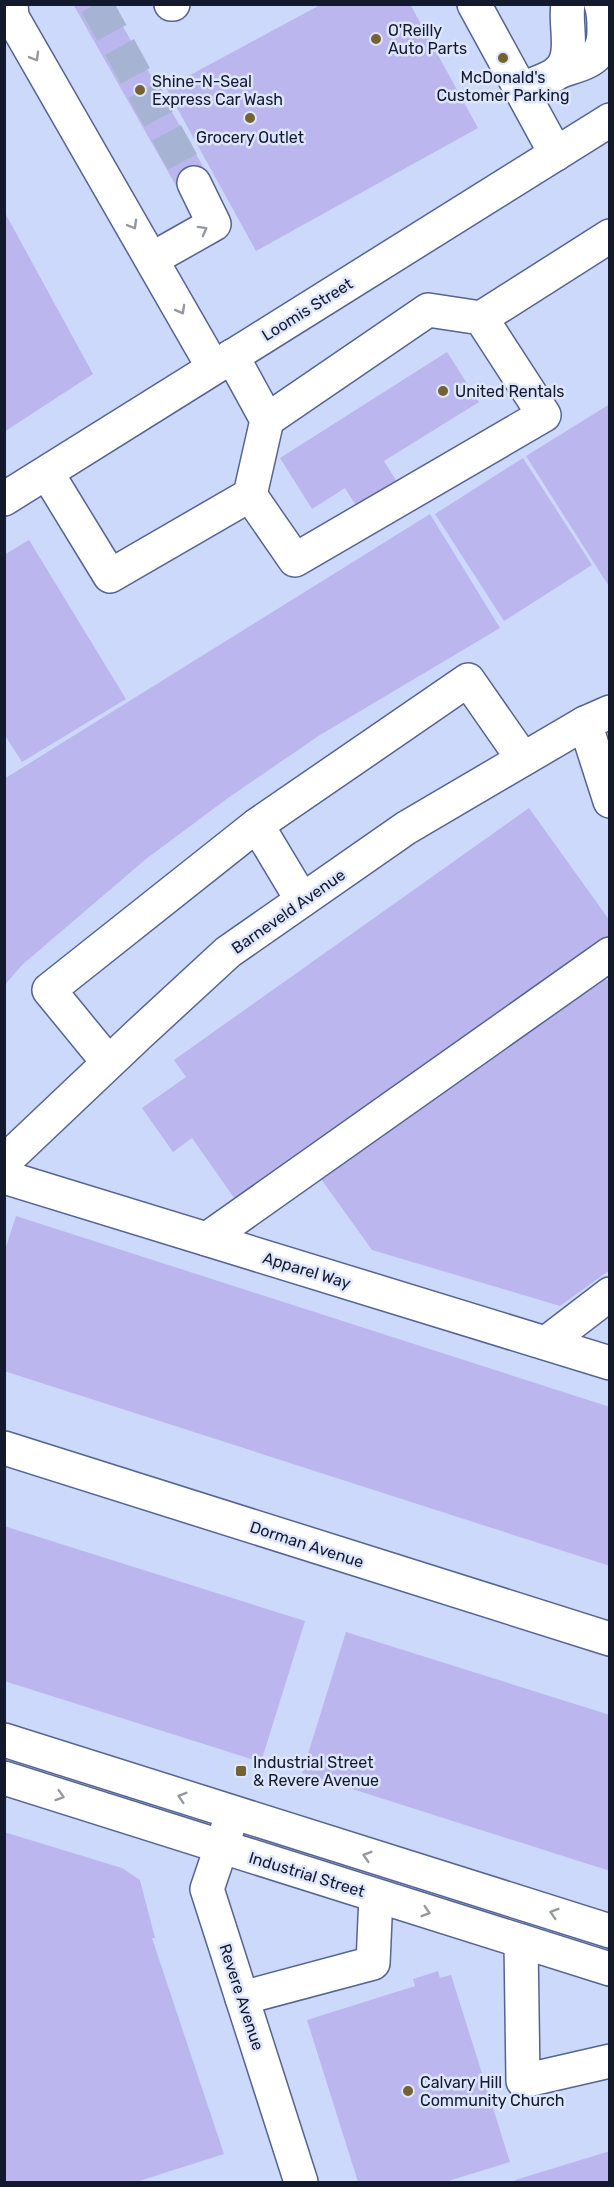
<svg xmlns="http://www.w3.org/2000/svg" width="614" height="2187" font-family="Rubik,sans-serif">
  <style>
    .building { fill: #bcb6ef }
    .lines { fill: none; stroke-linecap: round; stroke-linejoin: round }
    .minor-tunnel { stroke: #a7b3d2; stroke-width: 33; stroke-dasharray: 33 16; stroke-linecap: butt }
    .minor-casing { stroke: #546495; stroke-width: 36 }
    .minor { stroke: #fff; stroke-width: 33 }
    .oneway { stroke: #9598a1 }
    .poi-dot { fill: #756231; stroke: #dee6fd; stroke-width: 2 }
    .labels { text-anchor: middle; stroke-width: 5; stroke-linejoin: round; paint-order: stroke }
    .poi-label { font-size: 16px; fill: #141a2e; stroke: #dee6fd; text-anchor: start }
    .street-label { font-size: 16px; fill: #141a2e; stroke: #dee6fd }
  </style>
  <rect width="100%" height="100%" fill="#ccd9fb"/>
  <g class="building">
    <polygon points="73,4 110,4 208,175 179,191"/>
    <polygon points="322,4 410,4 478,128 256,251 166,88"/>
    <polygon points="4,211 93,374 4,432"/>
    <polygon points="447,352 479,402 384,461 402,490 362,515 345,488 312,509 280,458"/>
    <polygon points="610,404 610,588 526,456"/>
    <polygon points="523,458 592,565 504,621 435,514"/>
    <polygon points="430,514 500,628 320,735 228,798 146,859 22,965 4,986 4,779"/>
    <polygon points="29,540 126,699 22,762 4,734 4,555"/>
    <polygon points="529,808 610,921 610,937 237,1202 192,1138 173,1152 142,1108 186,1077 174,1060"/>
    <polygon points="603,978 610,981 610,1270 560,1306 372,1250 321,1179"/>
    <polygon points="16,1216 610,1407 610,1566 4,1371 4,1253"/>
    <polygon points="4,1526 305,1621 261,1762 4,1681"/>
    <polygon points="346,1632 610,1715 610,1871 302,1773"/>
    <polygon points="4,1832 122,1868 140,1880 155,1938 152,1938 224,2154 136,2182 4,2182"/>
    <polygon points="438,1971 440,1978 451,1975 510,2162 445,2182 358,2182 307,2020 415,1986 413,1979"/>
    <polygon points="610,2151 610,2182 516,2182 515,2180"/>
  </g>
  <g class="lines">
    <polyline class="minor-tunnel" points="96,4 194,183"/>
    <defs>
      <g id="minor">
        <polyline points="11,4 12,17 213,367"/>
        <polyline points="171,4 173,4"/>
        <polyline points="474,4 556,154"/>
        <path d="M558,72C585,62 605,62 604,28C604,19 604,13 601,4"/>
        <path d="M522,89C533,84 548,80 557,73C577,57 564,26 568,4"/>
        <polyline points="152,259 214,224 194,183"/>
        <polyline points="481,318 610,236"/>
        <polyline points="47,473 110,576 250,495 267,420 232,356"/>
        <polyline points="250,495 295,560 544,415 481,318 428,310 267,420"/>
        <polyline points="4,499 610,120"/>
        <polyline points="585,723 610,801"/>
        <polyline points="302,900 257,825 468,680 523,759"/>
        <polyline points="108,1062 49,990 257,825"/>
        <polyline points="4,1162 139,1034 228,952 406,828 585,723 610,712"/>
        <polyline points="4,1177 610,1363"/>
        <polyline points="207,1239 610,954"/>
        <polyline points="546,1343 610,1294"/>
        <polyline points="4,1448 610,1639"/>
        <polyline points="4,1740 610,1931"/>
        <polyline points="4,1778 610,1969"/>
        <polyline points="228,1827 207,1889 301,2182"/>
        <polyline points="521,1941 523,2081 610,2061"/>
        <polyline points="242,1998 373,1963 376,1896"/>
      </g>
    </defs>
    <use href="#minor" class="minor-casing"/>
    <use href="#minor" class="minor"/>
  </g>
  <defs><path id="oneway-chevron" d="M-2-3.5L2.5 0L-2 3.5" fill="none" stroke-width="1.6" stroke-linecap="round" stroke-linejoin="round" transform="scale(1.5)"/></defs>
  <g class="oneway">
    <use href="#oneway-chevron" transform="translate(35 57) rotate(60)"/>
    <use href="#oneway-chevron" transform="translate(133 225) rotate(60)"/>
    <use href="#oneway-chevron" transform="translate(203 230) rotate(-29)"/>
    <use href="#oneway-chevron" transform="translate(181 310) rotate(61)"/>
    <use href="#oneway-chevron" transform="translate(60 1796) rotate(18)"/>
    <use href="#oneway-chevron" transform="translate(182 1797) rotate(-163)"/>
    <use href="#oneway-chevron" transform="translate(367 1856) rotate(-163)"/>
    <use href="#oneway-chevron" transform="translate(426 1912) rotate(17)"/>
    <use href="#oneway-chevron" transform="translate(554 1913) rotate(-163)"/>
  </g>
  <g class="poi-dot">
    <circle cx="376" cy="39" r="6"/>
    <circle cx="503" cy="58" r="6"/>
    <circle cx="140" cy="90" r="6"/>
    <circle cx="250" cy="118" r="6"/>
    <circle cx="443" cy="391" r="6"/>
    <rect x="235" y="1765" width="12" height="12" rx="3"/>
    <circle cx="408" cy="2091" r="6"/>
  </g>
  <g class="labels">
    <g class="poi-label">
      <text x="388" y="36">O'Reilly<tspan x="388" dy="18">Auto Parts</tspan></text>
      <text x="503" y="83" text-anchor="middle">McDonald's<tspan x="503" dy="18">Customer Parking</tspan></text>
      <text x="152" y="87">Shine-N-Seal<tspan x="152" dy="18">Express Car Wash</tspan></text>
      <text x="250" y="143" text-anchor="middle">Grocery Outlet</text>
      <text x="455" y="397">United Rentals</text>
      <text x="253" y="1768">Industrial Street<tspan x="253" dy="18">&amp; Revere Avenue</tspan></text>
      <text x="420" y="2088">Calvary Hill<tspan x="420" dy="18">Community Church</tspan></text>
    </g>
    <g class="street-label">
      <text transform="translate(307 309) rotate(-32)" y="6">Loomis Street</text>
      <text transform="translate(288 911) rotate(-35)" y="6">Barneveld Avenue</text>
      <text transform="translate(307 1270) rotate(17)" y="6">Apparel Way</text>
      <text transform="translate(307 1544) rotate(18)" y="6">Dorman Avenue</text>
      <text transform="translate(307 1874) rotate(17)" y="6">Industrial Street</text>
      <text transform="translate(242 1997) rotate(72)" y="6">Revere Avenue</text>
    </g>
  </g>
  <rect width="614" height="2187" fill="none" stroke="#141a2e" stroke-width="12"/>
</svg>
